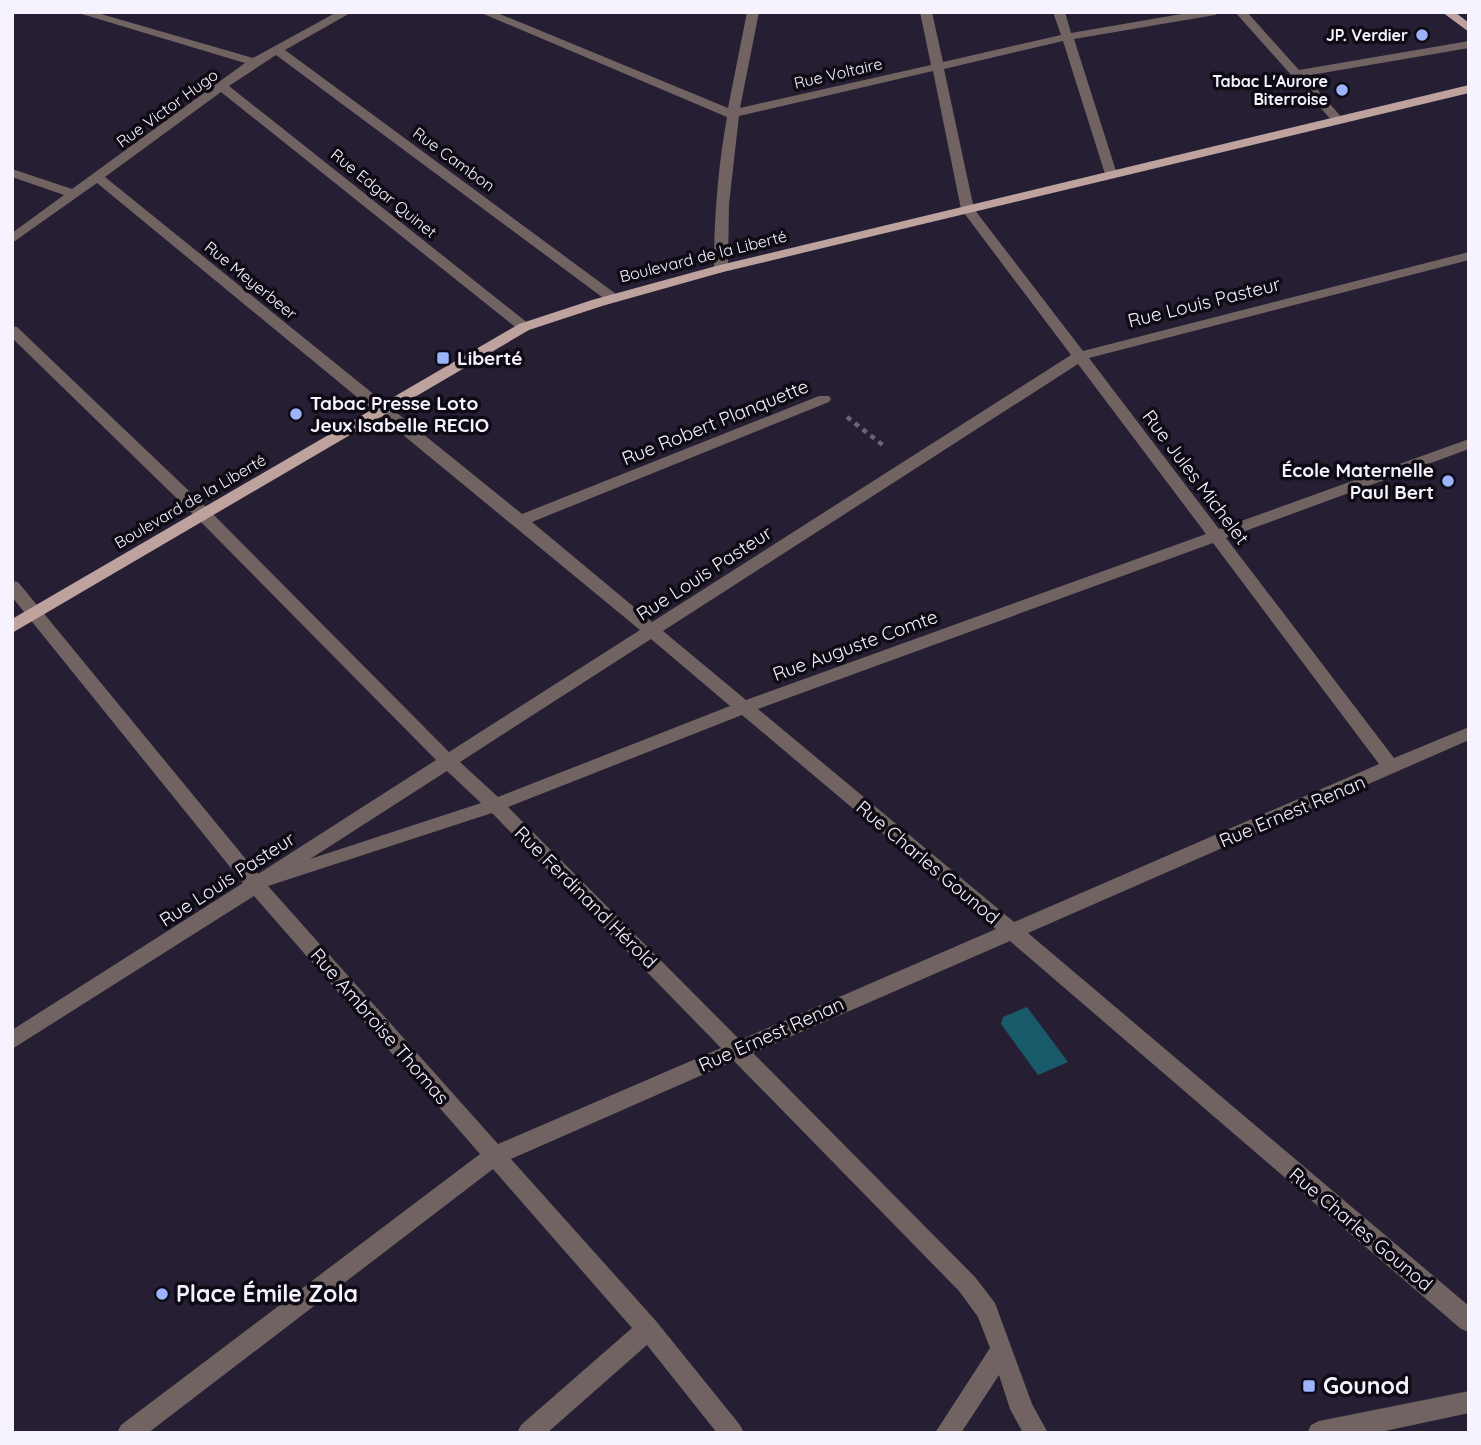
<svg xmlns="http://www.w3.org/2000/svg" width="1481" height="1445" font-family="Quicksand,sans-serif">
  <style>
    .water { fill: #185a69 }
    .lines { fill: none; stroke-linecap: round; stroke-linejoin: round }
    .path { stroke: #6a6476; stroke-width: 4.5; stroke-dasharray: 5 5; stroke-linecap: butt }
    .minor { fill: #706361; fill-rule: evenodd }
    .major { fill: #bda29e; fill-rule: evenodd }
    .poi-dot { fill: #9cb4fd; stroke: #0e0b14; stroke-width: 2.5 }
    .labels { text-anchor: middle; stroke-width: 7; stroke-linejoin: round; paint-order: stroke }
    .far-poi-label { font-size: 16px; font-weight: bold; fill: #f6f3fe; stroke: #0e0b14; text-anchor: end }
    .far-street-label { font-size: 16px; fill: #f6f3fe; stroke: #0e0b14 }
    .street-label { font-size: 19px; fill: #f6f3fe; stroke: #0e0b14 }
    .poi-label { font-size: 19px; font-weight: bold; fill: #f6f3fe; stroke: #0e0b14; text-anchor: start }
    .near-poi-label { font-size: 23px; font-weight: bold; fill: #f6f3fe; stroke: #0e0b14; text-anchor: start }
  </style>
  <rect width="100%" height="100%" fill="#261f34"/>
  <polygon class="water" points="1027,1007 1068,1062 1038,1075 1001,1024 1003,1017"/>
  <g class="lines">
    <polyline class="path" points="847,417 884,446"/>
    <g class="minor">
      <path d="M75,12H94L253,58L337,12H352L285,50L616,294V300H606L276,55L229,86L529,324V330H519L221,92L105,177L522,514L819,396H829L831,399L829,402L532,522L652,622L1071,355L961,209L933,71L739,116L729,204L728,269L721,273L714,269C714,218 718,167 727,117L479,12H495L728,108L747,12H759L740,108L931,65L920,12H932L943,62L1061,35L1053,12H1065L1071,33L1193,12H1221L1215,15L1074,39L1117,174L1111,178L1105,174L1063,41L944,69L974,209L1083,351L1469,252V260L1089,358L1219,529L1469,439V449L1226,538L1394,758L1469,727V740L1028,933L1469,1306V1332L1461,1329L1010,941L753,1053L975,1277L995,1303L1032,1404L1048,1433H1023L1010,1409L999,1375L961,1433H935L990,1348L978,1317L959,1291L734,1061L511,1159L656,1321L740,1425L744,1433H717L647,1345L547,1433H517L521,1425L632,1328L493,1169L148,1433H117L121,1425L480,1154L254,896L12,1049V1030L243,883L12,597V581L18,582L258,874L436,760L197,518L12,338V326L17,327L209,510L449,752L640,630L97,183L12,243V233L64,195L12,177V169L72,189L245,63ZM1078,364L1206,534L746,700L663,631ZM1213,543L1379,764L1014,922L758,709ZM651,639L730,706L498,797L460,762ZM742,715L996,929L740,1040L508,807ZM447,771L481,803L310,859ZM492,813L721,1048L498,1144L268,886Z"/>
      <polygon points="1235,12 1247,12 1299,70 1469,41 1469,48 1305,76 1344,120 1338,124 1334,123"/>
      <polygon points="1469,1391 1469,1413 1376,1433 1307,1433 1311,1425 1319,1421"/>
    </g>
    <g class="major">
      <polygon points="1442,12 1455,12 1469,23 1469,32"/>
      <polygon points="1469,85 1469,93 723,272 602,306 529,330 12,633 12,619 519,324 592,300 716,266"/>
    </g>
  </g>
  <g class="poi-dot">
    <circle cx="1422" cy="35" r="7"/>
    <circle cx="1342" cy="90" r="7"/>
    <rect x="436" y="351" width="14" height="14" rx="3.5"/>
    <circle cx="296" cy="414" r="7"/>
    <circle cx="1448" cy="481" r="7"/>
    <circle cx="162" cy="1294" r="7"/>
    <rect x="1302" y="1379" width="14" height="14" rx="3.5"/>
  </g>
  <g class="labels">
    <g class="far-poi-label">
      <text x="1408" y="41">JP. Verdier</text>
      <text x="1328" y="87">Tabac L'Aurore<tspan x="1328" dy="18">Biterroise</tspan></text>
    </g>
    <g class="far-street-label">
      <text transform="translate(838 73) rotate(-13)" y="6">Rue Voltaire</text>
      <text transform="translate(167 108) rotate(-36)" y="6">Rue Victor Hugo</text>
      <text transform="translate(454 159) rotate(36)" y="6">Rue Cambon</text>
      <text transform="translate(384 193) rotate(39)" y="6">Rue Edgar Quinet</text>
      <text transform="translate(703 256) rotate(-14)" y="6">Boulevard de la Liberté</text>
      <text transform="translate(251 280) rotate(39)" y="6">Rue Meyerbeer</text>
      <text transform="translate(190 501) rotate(-30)" y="6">Boulevard de la Liberté</text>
    </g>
    <g class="street-label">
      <text transform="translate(1204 302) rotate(-14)" y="7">Rue Louis Pasteur</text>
      <text transform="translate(715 422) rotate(-22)" y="7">Rue Robert Planquette</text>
      <text transform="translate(1196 477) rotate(53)" y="7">Rue Jules Michelet</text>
      <text transform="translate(704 573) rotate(-33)" y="7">Rue Louis Pasteur</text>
      <text transform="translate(855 645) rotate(-20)" y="7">Rue Auguste Comte</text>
      <text transform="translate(1292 811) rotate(-23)" y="7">Rue Ernest Renan</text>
      <text transform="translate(928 862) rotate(40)" y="7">Rue Charles Gounod</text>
      <text transform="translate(227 879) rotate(-33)" y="7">Rue Louis Pasteur</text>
      <text transform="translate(586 897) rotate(45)" y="7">Rue Ferdinand Hérold</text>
      <text transform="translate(380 1026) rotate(49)" y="7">Rue Ambroise Thomas</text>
      <text transform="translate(771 1034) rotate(-24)" y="7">Rue Ernest Renan</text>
      <text transform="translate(1361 1229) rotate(40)" y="7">Rue Charles Gounod</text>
    </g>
    <g class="poi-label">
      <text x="457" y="365">Liberté</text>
      <text x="310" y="410">Tabac Presse Loto<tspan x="310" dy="22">Jeux Isabelle RECIO</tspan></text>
      <text x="1434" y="477" text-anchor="end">École Maternelle<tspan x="1434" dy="22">Paul Bert</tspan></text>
    </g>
    <g class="near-poi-label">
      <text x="176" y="1302">Place Émile Zola</text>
      <text x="1323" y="1394">Gounod</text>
    </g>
  </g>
  <rect width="1481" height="1445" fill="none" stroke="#f6f3fe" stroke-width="28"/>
</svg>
